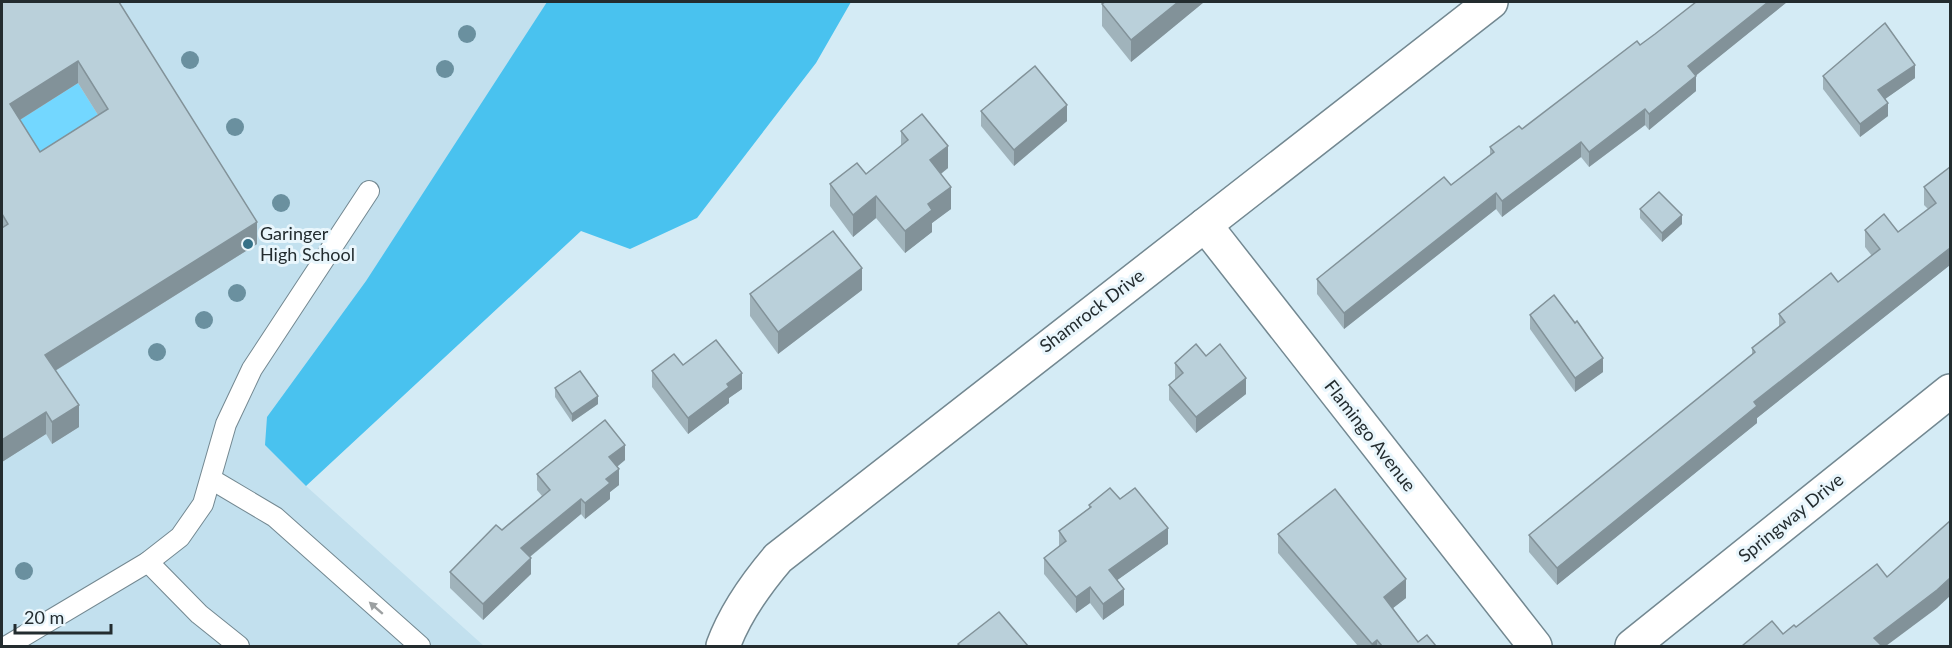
<svg xmlns="http://www.w3.org/2000/svg" width="1952" height="648" font-family="Lato,sans-serif">
  <style>
    .built { fill: #c2e0ee }
    .green { fill: #73d7ff }
    .forest { fill: #49c2ef }
    .lines { fill: none; stroke-linecap: round; stroke-linejoin: round }
    .service-casing { stroke: #738891; stroke-width: 22 }
    .minor-casing { stroke: #738891; stroke-width: 36 }
    .tertiary-casing { stroke: #738891; stroke-width: 36 }
    .service { stroke: #fff; stroke-width: 20 }
    .minor { stroke: #fff; stroke-width: 33 }
    .tertiary { stroke: #fff; stroke-width: 33 }
    .tree { fill: #6a909f }
    .wall { fill: #a0b3bb; fill-rule: evenodd }
    .shaded-wall { fill: #829299 }
    .building { fill: #bad0da; stroke: #829299; stroke-width: 1.5; fill-rule: evenodd }
    .oneway { fill: #9ca0a1 }
    .poi-dot { fill: #357188; stroke: #e9f6fc; stroke-width: 2 }
    .labels { text-anchor: middle; stroke-width: 6; stroke-linejoin: round; paint-order: stroke }
    .poi-label { font-size: 18px; fill: #232c2f; stroke: #e9f6fc; text-anchor: start }
    .street-label { font-size: 18px; fill: #232c2f; stroke: #e9f6fc }
  </style>
  <rect width="100%" height="100%" fill="#d4ebf5"/>
  <polygon class="built" points="2,2 685,2 306,486 484,646 2,646"/>
  <polygon class="green" points="78,83 108,131 40,174 10,126"/>
  <polygon class="forest" points="547,2 851,2 816,63 697,218 630,249 581,231 306,486 265,445 267,417 366,281"/>
  <g class="lines">
    <defs>
      <g id="service">
        <polyline points="211,479 275,517 420,646"/>
        <polyline points="148,562 199,614 239,646"/>
        <polyline points="7,646 148,562 180,537 203,504 226,424 252,369 369,191"/>
      </g>
      <g id="minor">
        <polyline points="1205,225 1535,646"/>
        <polyline points="1632,646 1950,391"/>
      </g>
      <path id="tertiary" d="M723,646C735,613 755,585 778,558L1491,2"/>
    </defs>
    <use href="#service" class="service-casing"/>
    <use href="#minor" class="minor-casing"/>
    <use href="#tertiary" class="tertiary-casing"/>
    <use href="#service" class="service"/>
    <use href="#minor" class="minor"/>
    <use href="#tertiary" class="tertiary"/>
  </g>
  <g class="tree">
    <circle cx="467" cy="34" r="9"/>
    <circle cx="190" cy="60" r="9"/>
    <circle cx="445" cy="69" r="9"/>
    <circle cx="235" cy="127" r="9"/>
    <circle cx="281" cy="203" r="9"/>
    <circle cx="237" cy="293" r="9"/>
    <circle cx="204" cy="320" r="9"/>
    <circle cx="157" cy="352" r="9"/>
    <circle cx="24" cy="571" r="9"/>
  </g>
  <g class="wall">
    <path d="M2,2H119L257,244L55,371L79,427L52,444L46,434L2,462ZM78,83L98,115L40,152L20,120Z"/>
    <polygon points="1204,2 1131,62 1102,26 1102,4"/>
    <polygon points="1787,2 1696,75 1696,91 1649,130 1645,125 1589,167 1581,157 1502,217 1496,209 1344,329 1317,294 1317,279 1451,185 1490,155 1490,147 1522,129 1640,45"/>
    <polygon points="1823,76 1915,78 1885,99 1888,116 1860,137 1823,89"/>
    <polygon points="981,111 1067,121 1014,166 981,126"/>
    <polygon points="901,131 948,168 941,174 951,209 932,223 932,232 905,253 876,218 853,237 830,206 830,184 866,174 901,146"/>
    <polygon points="1950,167 1950,265 1757,418 1757,423 1557,585 1529,552 1529,535 1752,355 1752,348 1779,327 1779,314 1838,282 1872,256 1865,247 1865,230 1898,232 1928,209 1924,205 1924,187"/>
    <polygon points="1640,209 1682,224 1662,242 1640,218"/>
    <polygon points="862,290 778,354 750,316 750,294"/>
    <polygon points="1530,315 1603,372 1575,392 1530,329"/>
    <polygon points="1206,356 1246,394 1196,433 1169,400 1169,385 1175,380 1175,363"/>
    <polygon points="683,365 742,389 729,398 729,403 688,434 652,387 652,371"/>
    <polygon points="555,388 598,404 572,422 555,397"/>
    <polygon points="625,460 617,467 619,485 610,492 610,499 585,519 581,514 530,557 531,574 483,620 450,588 450,572 542,496 537,490 537,474"/>
    <polygon points="1120,499 1168,544 1117,580 1124,605 1103,620 1090,603 1076,613 1044,574 1044,558 1059,547 1059,531 1089,508 1089,505"/>
    <polygon points="1278,534 1406,598 1393,608 1418,642 1436,646 1358,646 1278,553"/>
  </g>
  <g class="shaded-wall">
    <polygon points="1178,2 1204,2 1131,62 1131,40"/>
    <polygon points="1768,2 1787,2 1688,82 1688,66"/>
    <polygon points="78,61 78,83 10,126 10,104"/>
    <polygon points="1915,65 1915,78 1878,104 1878,90"/>
    <polygon points="1696,76 1696,91 1649,130 1649,114"/>
    <polygon points="1888,103 1888,116 1860,137 1860,124"/>
    <polygon points="1067,105 1067,121 1014,166 1014,150"/>
    <polygon points="1645,109 1645,125 1589,167 1589,152"/>
    <polygon points="1581,142 1581,157 1502,217 1502,201"/>
    <polygon points="948,146 948,168 930,182 930,160"/>
    <polygon points="951,187 951,209 932,223 932,232 905,253 905,231 928,204"/>
    <polygon points="1496,193 1496,209 1344,329 1344,313"/>
    <polygon points="876,196 876,218 853,237 853,215"/>
    <polygon points="1682,215 1682,224 1662,242 1662,233"/>
    <polygon points="257,222 257,244 45,377 45,355"/>
    <polygon points="1950,248 1950,265 1757,418 1757,423 1557,585 1557,568 1754,402"/>
    <polygon points="862,268 862,290 778,354 778,332"/>
    <polygon points="1603,358 1603,372 1575,392 1575,378"/>
    <polygon points="742,373 742,389 729,398 729,403 688,434 688,418 727,384"/>
    <polygon points="1246,378 1246,394 1196,433 1196,417"/>
    <polygon points="598,396 598,404 572,422 572,414"/>
    <polygon points="79,405 79,427 52,444 52,422"/>
    <polygon points="46,412 46,434 2,462 2,440"/>
    <polygon points="625,445 625,460 609,473 609,457"/>
    <polygon points="619,469 619,485 610,492 610,499 585,519 585,503 606,479"/>
    <polygon points="581,499 581,514 521,564 521,548"/>
    <polygon points="1168,528 1168,544 1109,586 1109,570"/>
    <polygon points="531,558 531,574 483,620 483,604"/>
    <polygon points="1950,578 1950,596 1937,608 1886,646 1874,646 1874,638"/>
    <polygon points="1406,579 1406,598 1384,615 1384,597"/>
    <polygon points="1090,587 1090,603 1076,613 1076,597"/>
    <polygon points="1124,589 1124,605 1103,620 1103,604"/>
    <polygon points="1377,640 1377,646 1372,646 1372,644"/>
  </g>
  <g class="building">
    <path d="M2,2H119L257,222L45,355L79,405L52,422L46,412L2,440V228L8,224L2,214ZM78,61L108,109L40,152L10,104Z"/>
    <polygon points="1105,2 1178,2 1131,40 1102,4"/>
    <polygon points="1696,2 1768,2 1688,66 1696,76 1649,114 1645,109 1589,152 1581,142 1502,201 1496,193 1344,313 1317,279 1444,177 1451,185 1494,152 1490,147 1519,126 1522,129 1637,41 1640,45 1655,34"/>
    <polygon points="1885,23 1915,65 1878,90 1888,103 1860,124 1823,76"/>
    <polygon points="1035,66 1067,105 1014,150 981,111"/>
    <polygon points="922,114 948,146 930,160 951,187 928,204 932,210 905,231 876,196 853,215 830,184 857,163 866,174 908,140 901,131"/>
    <polygon points="1950,167 1950,248 1754,402 1757,406 1557,568 1529,535 1755,352 1752,348 1785,322 1779,314 1831,273 1838,282 1880,249 1865,230 1884,214 1898,232 1936,203 1924,187"/>
    <polygon points="1659,192 1682,215 1662,233 1640,209"/>
    <polygon points="833,231 862,268 778,332 750,294"/>
    <polygon points="1554,295 1575,323 1577,321 1603,358 1575,378 1530,315"/>
    <polygon points="716,340 742,373 727,384 729,387 688,418 652,371 674,354 683,365"/>
    <polygon points="1196,344 1206,356 1220,344 1246,378 1196,417 1169,385 1183,373 1175,363"/>
    <polygon points="580,371 598,396 572,414 555,388"/>
    <polygon points="605,420 625,445 609,457 619,469 606,479 610,483 585,503 581,499 521,548 531,558 483,604 450,572 496,525 502,530 550,490 537,474"/>
    <polygon points="1110,488 1120,499 1135,488 1168,528 1109,570 1124,589 1103,604 1090,587 1076,597 1044,558 1066,541 1059,531 1091,507 1089,505"/>
    <polygon points="1335,489 1406,579 1384,597 1418,642 1427,635 1436,646 1382,646 1377,640 1372,644 1278,534"/>
    <polygon points="1950,521 1950,578 1937,590 1874,638 1882,646 1742,646 1772,621 1783,634 1794,625 1796,627 1877,564 1887,577"/>
    <polygon points="999,612 1028,646 960,646 958,644"/>
  </g>
  <defs><path id="oneway-solid" d="M-6-.8H1V-3.2L6.5 0L1 3.2V.8H-6Z" transform="scale(1.5)"/></defs>
  <use class="oneway" href="#oneway-solid" transform="translate(376 608) rotate(-139)"/>
  <circle class="poi-dot" cx="248" cy="244" r="6"/>
  <g class="labels">
    <g class="poi-label">
      <text x="260" y="240">Garinger<tspan x="260" dy="21">High School</tspan></text>
    </g>
    <g class="street-label">
      <text transform="translate(1092 311) rotate(-37)" y="6">Shamrock Drive</text>
      <text transform="translate(1370 436) rotate(52)" y="6">Flamingo Avenue</text>
      <text transform="translate(1791 518) rotate(-39)" y="6">Springway Drive</text>
    </g>
  </g>
  <rect width="1952" height="648" fill="none" stroke="#232c2f" stroke-width="6"/>
  <path d="M15 624v9h96v-9" fill="none" stroke="#232c2f" stroke-width="3"/>
  <text x="24" y="624" font-size="18" fill="#232c2f" stroke="#e9f6fc" stroke-width="4.5" paint-order="stroke">20 m</text>
</svg>
